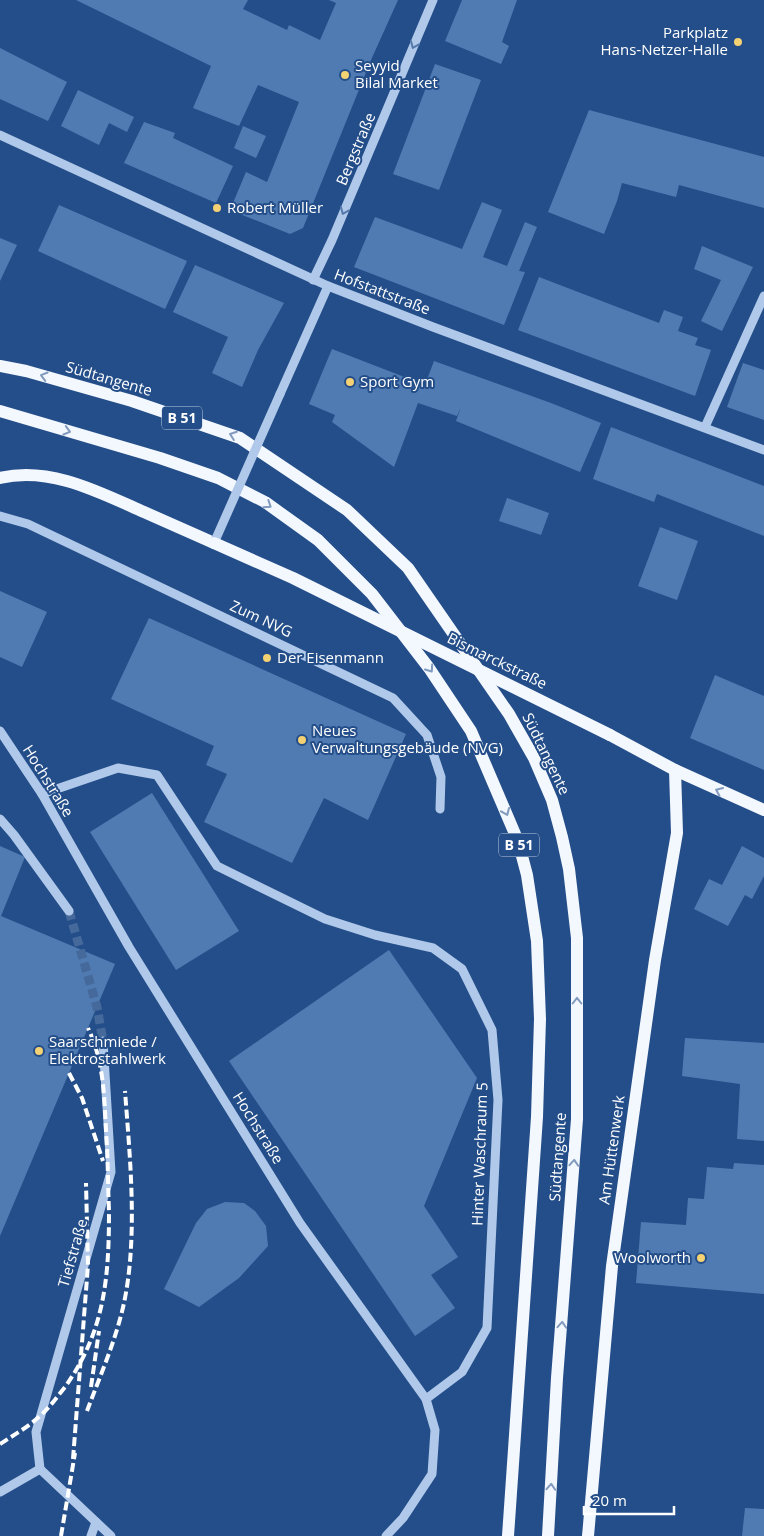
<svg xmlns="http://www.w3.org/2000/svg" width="764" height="1536" font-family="'Open Sans',sans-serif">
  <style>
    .building { fill: #507bb2 }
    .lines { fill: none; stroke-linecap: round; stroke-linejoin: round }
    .minor-tunnel { stroke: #45699b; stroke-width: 9; stroke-dasharray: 9 4.5; stroke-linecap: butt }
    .minor { stroke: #b0c9ea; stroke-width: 9 }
    .major { stroke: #f3f7fe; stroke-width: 12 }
    .rail { stroke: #fff; stroke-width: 4; stroke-dasharray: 9 4; stroke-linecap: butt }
    .minor-bridge { stroke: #b0c9ea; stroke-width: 9 }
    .major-bridge { stroke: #f3f7fe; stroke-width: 12 }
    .oneway { stroke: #5579ab }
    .oneway2 { stroke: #819abe }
    .poi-dot { fill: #f4d173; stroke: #244e89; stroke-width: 2 }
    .labels { text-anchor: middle; stroke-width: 4; stroke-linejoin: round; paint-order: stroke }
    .shield { fill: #244e89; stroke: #bdcadc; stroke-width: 1 }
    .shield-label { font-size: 14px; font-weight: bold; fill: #fff }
    .poi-label { font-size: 15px; fill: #fff; stroke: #244e89; text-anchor: start }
    .street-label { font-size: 15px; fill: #fff; stroke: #244e89 }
  </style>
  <rect width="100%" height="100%" fill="#244e89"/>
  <g class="building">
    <polygon points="76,0 248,0 243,9 287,30 289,25 320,40 336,3 329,0 398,0 371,60 303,228 290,234 230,210 246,172 267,182 299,102 258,85 239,126 193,108 211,66"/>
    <polygon points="462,0 517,0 502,42 509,46 501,64 445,41"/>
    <polygon points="0,48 67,82 48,121 0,99"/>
    <polygon points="435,64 481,80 439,190 393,174"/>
    <polygon points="78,90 134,117 127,132 109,123 99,145 61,126"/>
    <polygon points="589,110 764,157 764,208 679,185 676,197 622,183 617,201 604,234 548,212"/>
    <polygon points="144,122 175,133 173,138 233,166 216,203 124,163"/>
    <polygon points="243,126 266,136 256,158 234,148"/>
    <polygon points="482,202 502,210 483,257 507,266 525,222 537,227 519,271 525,272 504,325 354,267 375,217 462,249"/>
    <polygon points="59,205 187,261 165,309 38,251"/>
    <polygon points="0,238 17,245 0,281"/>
    <polygon points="702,246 753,267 722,331 701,321 721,280 694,269"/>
    <polygon points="195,265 284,303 258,350 242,387 212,373 228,337 173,312"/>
    <polygon points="539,277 659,323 664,310 683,317 678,331 698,338 695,345 711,350 695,396 518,330"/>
    <polygon points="332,349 425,385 434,361 551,403 601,423 580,472 456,421 461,407 457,416 418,403 394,467 332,422 335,415 309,404"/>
    <polygon points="743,363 764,370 764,420 727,407"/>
    <polygon points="611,427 764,486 764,536 657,494 654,502 593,479"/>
    <polygon points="507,498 549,513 541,535 499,521"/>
    <polygon points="660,527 698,541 677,600 638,586"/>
    <polygon points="0,591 47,612 22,667 0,657"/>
    <polygon points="149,618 406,734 368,820 324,798 292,863 204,822 227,774 206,765 214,746 111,699"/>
    <polygon points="715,675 764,696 764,770 690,738"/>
    <polygon points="152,793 239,931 176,970 90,832"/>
    <polygon points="0,846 25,857 1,916 115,964 0,1236"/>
    <polygon points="742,846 764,858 764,876 752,899 745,895 728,926 694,909 709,879 722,885"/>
    <polygon points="389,950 477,1078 424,1206 458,1257 431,1275 455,1308 415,1336 229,1061"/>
    <polygon points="685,1038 764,1043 764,1141 737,1139 740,1084 682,1076"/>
    <polygon points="734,1163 764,1165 764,1294 636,1283 641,1222 686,1225 688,1198 704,1199 707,1167 733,1169"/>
    <polygon points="225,1202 244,1203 255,1211 266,1226 268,1246 239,1278 199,1307 164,1289 196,1223 207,1209"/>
    <polygon points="745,1508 764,1509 764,1536 742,1536"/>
  </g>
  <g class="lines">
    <polyline class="minor-tunnel" points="69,911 97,1007 103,1041"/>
    <g class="minor">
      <polyline points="0,135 328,286 433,327 764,450"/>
      <polyline points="313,280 332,240 433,0"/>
      <polyline points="280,394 328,286"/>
      <polyline points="705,427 764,296"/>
      <polyline points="0,516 28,524 393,698 427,735 441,777 440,809"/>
      <polyline points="0,731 42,794 129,947 300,1223 426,1399 435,1430 432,1474 403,1518 386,1536"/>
      <polyline points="42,794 118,768 157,775 217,866 325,919 375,935 433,948 462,969 492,1030 498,1100 487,1328 462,1372 426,1399"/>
      <polyline points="0,819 14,835 69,911"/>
      <polyline points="40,1469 36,1432 111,1172 103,1041"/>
      <polyline points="40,1469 111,1536"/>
      <polyline points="0,1492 40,1469"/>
      <polyline points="91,1536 96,1522"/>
    </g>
    <g class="major">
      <polyline points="0,366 26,371 132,401 240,438 347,510 408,568 509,714 534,758 552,800 562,837 569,869 577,938 577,1119 557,1378 548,1536"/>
      <polyline points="0,411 160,458 218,478 265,502 318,540 372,594 429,668 471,731 518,841 527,875 537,941 540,1019 537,1117 508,1536"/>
      <path d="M0,478C50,466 99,492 144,512C167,522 191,533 214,543"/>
      <polyline points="610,735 675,770 764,810"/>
      <polyline points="588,1536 612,1266 655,960 677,833 675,770"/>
    </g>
    <g class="rail">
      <polyline points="69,1073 82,1098 103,1161"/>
      <polyline points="91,1387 99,1331"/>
      <path d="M87,1411C100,1376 116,1340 124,1303C138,1236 130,1159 125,1091"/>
      <path d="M0,1444C14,1435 28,1427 40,1416C50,1407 57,1397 65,1387C105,1331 109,1277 109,1211C108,1189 108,1168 107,1147C104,1105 106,1066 88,1028"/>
      <polyline points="73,1459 88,1265 86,1183"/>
      <polyline points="61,1536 75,1453"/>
    </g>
    <polyline class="minor-bridge" points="214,543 280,394"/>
    <polyline class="major-bridge" points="214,543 293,578 610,735"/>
  </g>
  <defs><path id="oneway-chevron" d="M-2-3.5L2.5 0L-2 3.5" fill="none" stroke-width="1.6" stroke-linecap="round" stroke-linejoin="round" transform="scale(1.25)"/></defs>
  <g class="oneway">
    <use href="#oneway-chevron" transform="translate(414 45) rotate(113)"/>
    <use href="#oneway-chevron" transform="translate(344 211) rotate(113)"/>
  </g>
  <g class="oneway2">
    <use href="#oneway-chevron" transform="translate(44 376) rotate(-164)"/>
    <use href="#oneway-chevron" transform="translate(67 431) rotate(16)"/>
    <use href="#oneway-chevron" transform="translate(233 435) rotate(-160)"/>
    <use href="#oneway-chevron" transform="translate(268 505) rotate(34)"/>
    <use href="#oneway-chevron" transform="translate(430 669) rotate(55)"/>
    <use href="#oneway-chevron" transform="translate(719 791) rotate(-156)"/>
    <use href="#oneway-chevron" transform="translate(506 812) rotate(67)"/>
    <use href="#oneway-chevron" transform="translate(577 1001) rotate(-90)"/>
    <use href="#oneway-chevron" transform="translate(574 1163) rotate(-86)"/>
    <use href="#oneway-chevron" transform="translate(562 1325) rotate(-86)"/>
    <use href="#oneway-chevron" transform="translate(551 1487) rotate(-86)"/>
  </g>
  <g class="poi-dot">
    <circle cx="738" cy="42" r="5"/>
    <circle cx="345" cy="75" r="5"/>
    <circle cx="217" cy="208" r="5"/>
    <circle cx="350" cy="382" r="5"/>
    <circle cx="267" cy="658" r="5"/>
    <circle cx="302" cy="740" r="5"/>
    <circle cx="39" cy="1051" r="5"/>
    <circle cx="701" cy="1258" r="5"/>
  </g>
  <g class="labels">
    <g class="shield">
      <rect x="162" y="406.5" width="40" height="23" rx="4"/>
      <rect x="499" y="833.5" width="40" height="23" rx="4"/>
    </g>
    <g class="shield-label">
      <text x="182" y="423">B 51</text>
      <text x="519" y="850">B 51</text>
    </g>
    <g class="poi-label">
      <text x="728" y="38" text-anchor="end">Parkplatz<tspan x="728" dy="17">Hans-Netzer-Halle</tspan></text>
      <text x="355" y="71">Seyyid<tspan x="355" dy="17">Bilal Market</tspan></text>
      <text x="227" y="213">Robert Müller</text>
      <text x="360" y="387">Sport Gym</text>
      <text x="277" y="663">Der Eisenmann</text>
      <text x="312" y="736">Neues<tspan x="312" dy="17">Verwaltungsgebäude (NVG)</tspan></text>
      <text x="49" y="1047">Saarschmiede /<tspan x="49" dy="17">Elektrostahlwerk</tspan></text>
      <text x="691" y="1263" text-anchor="end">Woolworth</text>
    </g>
    <g class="street-label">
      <text transform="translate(356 149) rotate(-67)" y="5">Bergstraße</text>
      <text transform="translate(382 292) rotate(21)" y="5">Hofstattstraße</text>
      <text transform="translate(109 379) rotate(16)" y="5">Südtangente</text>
      <text transform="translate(261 619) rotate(25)" y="5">Zum NVG</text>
      <text transform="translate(497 661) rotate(26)" y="5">Bismarckstraße</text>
      <text transform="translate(546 754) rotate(64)" y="5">Südtangente</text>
      <text transform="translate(48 781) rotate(58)" y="5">Hochstraße</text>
      <text transform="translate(258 1128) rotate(58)" y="5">Hochstraße</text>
      <text transform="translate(612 1150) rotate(-82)" y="5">Am Hüttenwerk</text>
      <text transform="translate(480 1154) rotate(-88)" y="5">Hinter Waschraum 5</text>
      <text transform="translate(558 1157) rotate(-86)" y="5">Südtangente</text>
      <text transform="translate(73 1253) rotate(-74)" y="5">Tiefstraße</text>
    </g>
  </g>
  <path d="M584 1506v8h90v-8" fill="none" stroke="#ffffff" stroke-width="2.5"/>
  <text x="592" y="1506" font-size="15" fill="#ffffff" stroke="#244e89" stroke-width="4" paint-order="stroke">20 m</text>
</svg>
